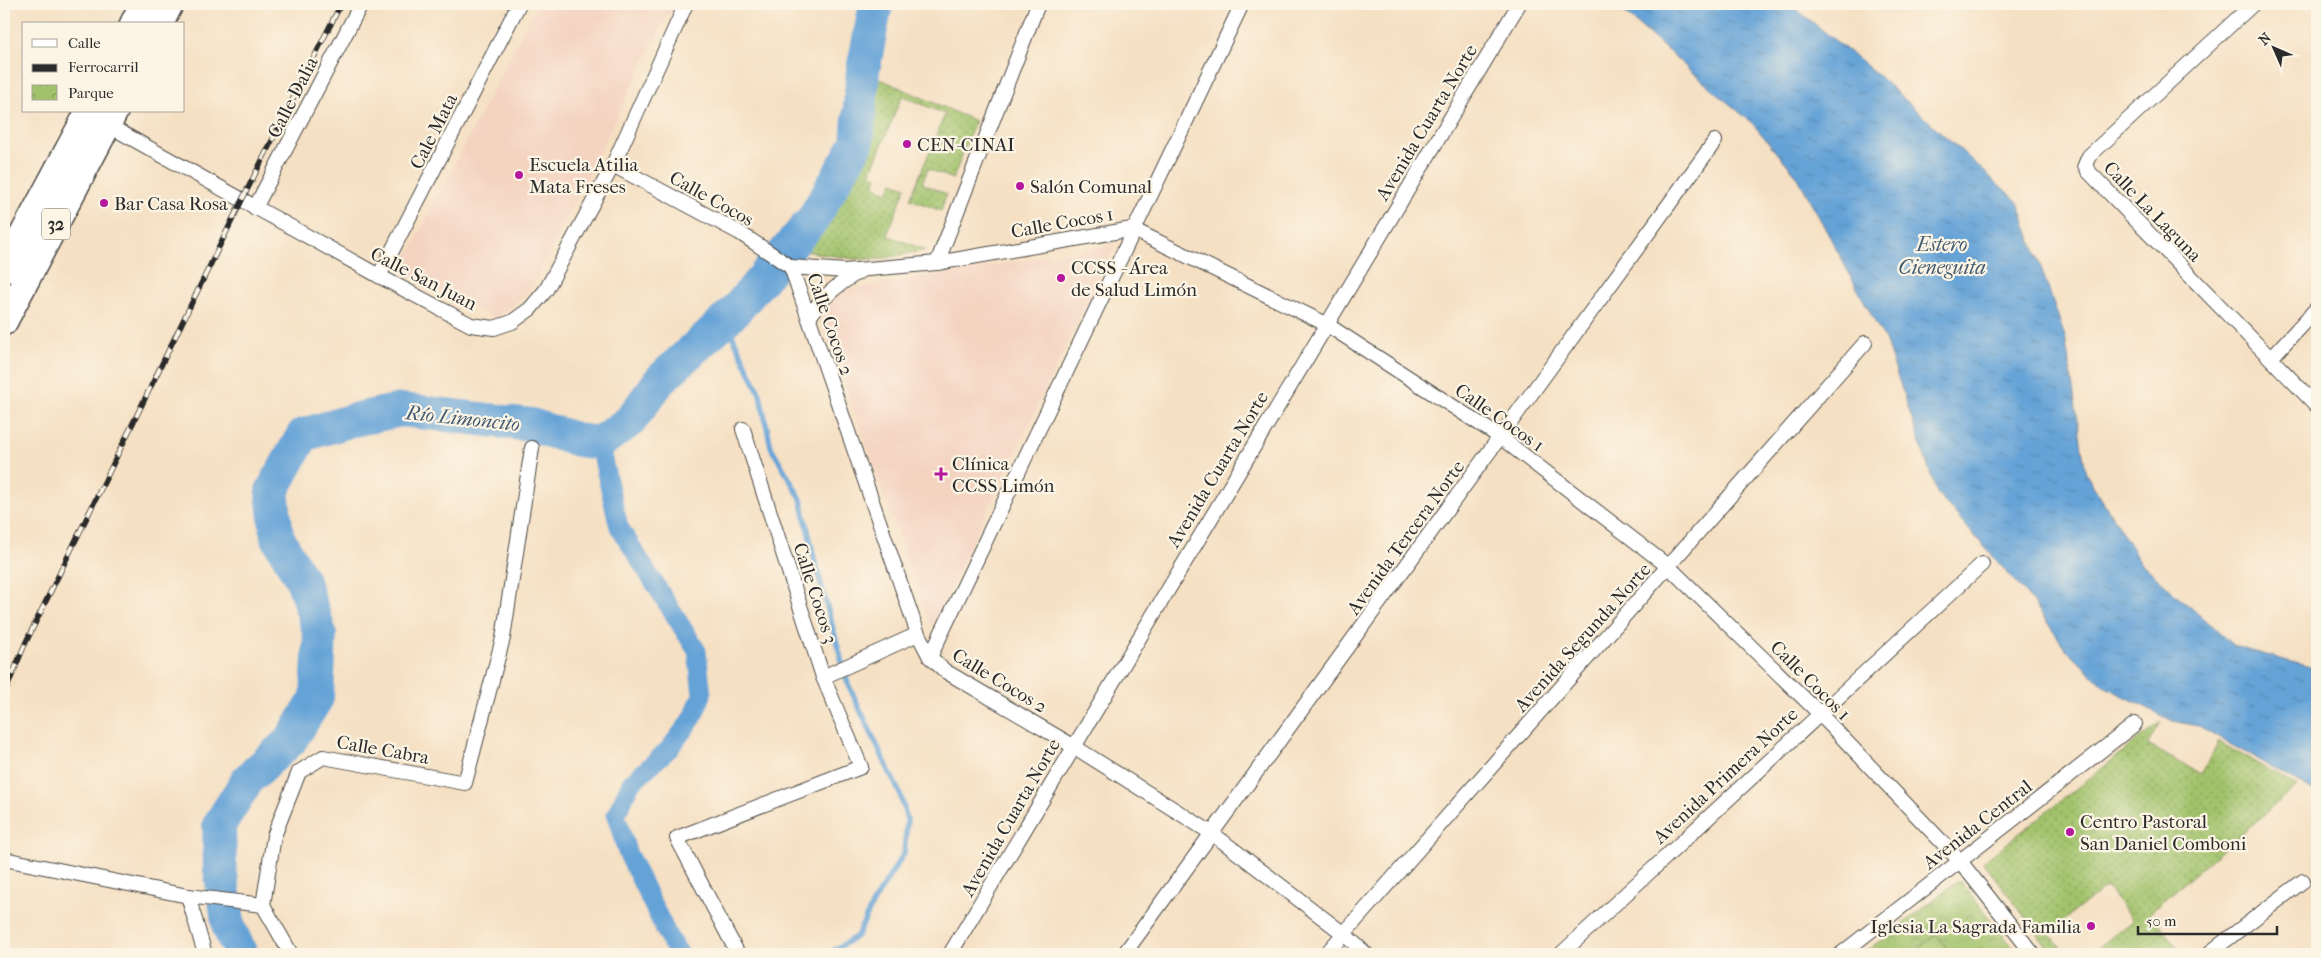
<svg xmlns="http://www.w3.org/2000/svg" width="2321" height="958" font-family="'IM FELL French Canon',serif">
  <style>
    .built { fill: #f4d3c1 }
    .grass { fill: #a1c26b; stroke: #66764b }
    .park { fill: url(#park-crowns); stroke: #66764b }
    .garden { fill: url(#garden-dots); stroke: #66764b }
    .water { fill: url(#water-ripples); stroke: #486781 }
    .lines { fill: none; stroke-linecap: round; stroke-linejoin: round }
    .stream { stroke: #65a3d7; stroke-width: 5.5 }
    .canal { stroke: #65a3d7; stroke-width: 19 }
    .river { stroke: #65a3d7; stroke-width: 34 }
    .street-casing { stroke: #494642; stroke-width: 16 }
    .highway-casing { stroke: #494642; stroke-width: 29 }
    .street { stroke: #fff; stroke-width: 14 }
    .highway { stroke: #fff; stroke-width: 26 }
    .rail-casing { stroke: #2b2b2b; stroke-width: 5.5 }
    .rail { stroke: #fcf5e5; stroke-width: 4; stroke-dasharray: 11; stroke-linecap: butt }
    .poi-dot { fill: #b5179e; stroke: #fcf5e5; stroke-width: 2 }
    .labels { text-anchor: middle; stroke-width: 4.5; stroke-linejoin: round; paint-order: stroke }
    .shield { fill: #fcf5e5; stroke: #6a6863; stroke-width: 1 }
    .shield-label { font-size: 18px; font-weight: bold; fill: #2b2b2b }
    .street-label { font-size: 19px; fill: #2b2b2b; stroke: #fcf5e5 }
    .poi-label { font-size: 19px; fill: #2b2b2b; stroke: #fcf5e5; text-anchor: start }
    .water-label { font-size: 20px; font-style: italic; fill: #425b70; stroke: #fcf5e5 }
  </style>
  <defs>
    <pattern id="park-crowns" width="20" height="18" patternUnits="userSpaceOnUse" patternTransform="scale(1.25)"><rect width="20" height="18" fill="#a1c26b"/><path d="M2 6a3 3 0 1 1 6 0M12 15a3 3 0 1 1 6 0" fill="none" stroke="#839e58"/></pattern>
    <pattern id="garden-dots" width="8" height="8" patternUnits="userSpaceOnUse" patternTransform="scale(1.25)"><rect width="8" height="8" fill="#a1c26b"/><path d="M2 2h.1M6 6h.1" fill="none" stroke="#839e58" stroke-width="1.8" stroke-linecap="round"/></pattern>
    <pattern id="water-ripples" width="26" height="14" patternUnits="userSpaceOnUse" patternTransform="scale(1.25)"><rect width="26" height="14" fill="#65a3d7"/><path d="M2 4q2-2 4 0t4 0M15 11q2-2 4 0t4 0" fill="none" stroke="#5385af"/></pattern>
  </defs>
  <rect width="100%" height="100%" fill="#fcf5e5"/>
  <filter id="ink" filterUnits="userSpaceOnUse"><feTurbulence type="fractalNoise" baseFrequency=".02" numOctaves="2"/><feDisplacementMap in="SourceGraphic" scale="10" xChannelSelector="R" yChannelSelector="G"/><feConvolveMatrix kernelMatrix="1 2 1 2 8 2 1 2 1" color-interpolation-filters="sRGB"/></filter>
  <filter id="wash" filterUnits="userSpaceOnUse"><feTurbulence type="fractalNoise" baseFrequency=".0096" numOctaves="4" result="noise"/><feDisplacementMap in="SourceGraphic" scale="20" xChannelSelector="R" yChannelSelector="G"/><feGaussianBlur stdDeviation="1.12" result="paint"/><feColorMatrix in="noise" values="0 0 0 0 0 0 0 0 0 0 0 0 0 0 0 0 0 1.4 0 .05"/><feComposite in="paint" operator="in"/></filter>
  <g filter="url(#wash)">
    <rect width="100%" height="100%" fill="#f5e0c3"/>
    <g class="built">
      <polygon points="537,4 673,4 531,289 513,306 494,318 400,271"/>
      <polygon points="1115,245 931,627 822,321 828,302 847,290"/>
    </g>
    <polygon class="grass" points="1936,934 1952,954 1910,954"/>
    <polygon class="park" points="1959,880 2018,954 1952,954 1936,934 1910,954 1864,954"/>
    <g class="garden">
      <polygon points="878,78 975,121 953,179 928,169 922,183 946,194 941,211 910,199 945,114 902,96 870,174 877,177 874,186 888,192 893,182 906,187 887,235 925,250 880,259 854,259 804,251 822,225 868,143"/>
      <polygon points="2162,721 2148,745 2201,774 2219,742 2297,786 2149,913 2183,954 2090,954 2133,920 2106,887 2049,932 2066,954 2053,954 1983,862"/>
    </g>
    <polygon class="water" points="1615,4 1790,4 1873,71 2018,202 2065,336 2086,474 2141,563 2234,646 2317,669 2317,793 2198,726 2173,721 2102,685 2065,648 2033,602 1937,493 1886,342 1797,176 1752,123 1693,73"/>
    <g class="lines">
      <polyline class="stream" points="725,320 760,394 771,447 801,499 815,562 848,684 900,794 907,820 904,853 874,901 857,936 828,954"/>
      <polyline class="canal" points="599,443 619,527 697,651 702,695 692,719 669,749 631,783 616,815 627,852 671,942 680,954"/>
      <polyline class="river" points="241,954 229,928 220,869 219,825 248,779 290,741 317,698 320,634 303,582 277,536 272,491 303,435 353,420 401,410 531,425 578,440 599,443 630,421 661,379 735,311 813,219 857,143 863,70 876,4"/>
    </g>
  </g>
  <g filter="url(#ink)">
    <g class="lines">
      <defs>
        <g id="street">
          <polyline points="2253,4 2089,156 2085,165 2088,171 2317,406"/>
          <polyline points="104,123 379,276 471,325 494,328 512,322 530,309 546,290 613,165 686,4"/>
          <polyline points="613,165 740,233 791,267 845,271 937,263 1132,229 1326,324 1500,437 1669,567 1819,713 1960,861 2033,954"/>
          <polyline points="255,208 361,4"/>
          <polyline points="937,263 1038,4"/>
          <polyline points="791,267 918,634 930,657 945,671 1073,746 1213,834 1344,934 1366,954"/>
          <polyline points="379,276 519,4"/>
          <path d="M809,318C822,296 839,284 860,271"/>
          <polyline points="2271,358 2317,308"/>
          <polyline points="930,657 1242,4"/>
          <polyline points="823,677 918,634"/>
          <polyline points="4,859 188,896 263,905"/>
          <polyline points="188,896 205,954"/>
          <polyline points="263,905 274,836 299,772 323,757 465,783 503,638 532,448"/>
          <polyline points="263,905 291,954"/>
          <polyline points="738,954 677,838 861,767 823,677 743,429"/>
          <polyline points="950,954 1519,4"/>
          <polyline points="1124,954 1715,141"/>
          <polyline points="1326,954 1865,343"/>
          <polyline points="1561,954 1982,564"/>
          <polyline points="1841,954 2135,724"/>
          <polyline points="2208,954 2303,881"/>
        </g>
        <g id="highway">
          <polyline points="133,24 143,4"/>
          <polyline points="160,24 170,4"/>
          <polyline points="4,270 89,111"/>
          <polyline points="4,322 115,111"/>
        </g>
      </defs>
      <use href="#street" class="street-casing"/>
      <use href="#highway" class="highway-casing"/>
      <use href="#street" class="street"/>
      <use href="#highway" class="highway"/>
      <defs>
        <polyline id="rail" points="4,695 25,644 242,200 341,4"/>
      </defs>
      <use href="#rail" class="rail-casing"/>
      <use href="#rail" class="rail"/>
    </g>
  </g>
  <g class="poi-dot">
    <circle cx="907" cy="144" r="5"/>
    <circle cx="519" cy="175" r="5"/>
    <circle cx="1020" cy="186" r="5"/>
    <circle cx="104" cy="203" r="5"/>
    <circle cx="1061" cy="278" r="5"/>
    <path d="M938.5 466.5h5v5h5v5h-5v5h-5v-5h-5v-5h5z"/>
    <circle cx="2070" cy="832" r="5"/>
    <circle cx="2091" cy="926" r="5"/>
  </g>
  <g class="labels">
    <rect class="shield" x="42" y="208.5" width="28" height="31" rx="4"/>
    <g class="shield-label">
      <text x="56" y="230">32</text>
    </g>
    <g class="street-label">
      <text transform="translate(292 97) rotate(-63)" y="7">Calle Dalia</text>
      <text transform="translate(1426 122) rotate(-59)" y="7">Avenida Cuarta Norte</text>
      <text transform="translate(433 131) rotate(-63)" y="7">Cale Mata</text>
      <text transform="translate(712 198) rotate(29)" y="7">Calle Cocos</text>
      <text transform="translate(2153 211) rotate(46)" y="7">Calle La Laguna</text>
      <text transform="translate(1062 222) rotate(-10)" y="7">Calle Cocos 1</text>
      <text transform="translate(424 278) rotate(27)" y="7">Calle San Juan</text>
      <text transform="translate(831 324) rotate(71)" y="7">Calle Cocos 2</text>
      <text transform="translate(1500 417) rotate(35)" y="7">Calle Cocos 1</text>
      <text transform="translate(1217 469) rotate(-59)" y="7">Avenida Cuarta Norte</text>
      <text transform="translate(1405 537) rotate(-54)" y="7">Avenida Tercera Norte</text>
      <text transform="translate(816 593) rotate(72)" y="7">Calle Cocos 3</text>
      <text transform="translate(1582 637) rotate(-48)" y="7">Avenida Segunda Norte</text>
      <text transform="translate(1000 680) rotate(31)" y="7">Calle Cocos 2</text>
      <text transform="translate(1811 680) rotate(45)" y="7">Calle Cocos 1</text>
      <text transform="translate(383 749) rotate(10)" y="7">Calle Cabra</text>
      <text transform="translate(1725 775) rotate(-43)" y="7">Avenida Primera Norte</text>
      <text transform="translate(1010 817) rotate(-60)" y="7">Avenida Cuarta Norte</text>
      <text transform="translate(1977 824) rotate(-38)" y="7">Avenida Central</text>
    </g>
    <g class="poi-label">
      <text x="917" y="151">CEN-CINAI</text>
      <text x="529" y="171">Escuela Atilia<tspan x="529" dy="22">Mata Freses</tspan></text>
      <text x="1030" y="193">Salón Comunal</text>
      <text x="114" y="210">Bar Casa Rosa</text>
      <text x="1071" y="274">CCSS - Área<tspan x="1071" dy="22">de Salud Limón</tspan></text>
      <text x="952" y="470">Clínica<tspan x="952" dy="22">CCSS Limón</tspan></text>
      <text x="2080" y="828">Centro Pastoral<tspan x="2080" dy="22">San Daniel Comboni</tspan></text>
      <text x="2081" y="933" text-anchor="end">Iglesia La Sagrada Familia</text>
    </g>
    <g class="water-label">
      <text x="1942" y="251">Estero<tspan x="1942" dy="23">Cieneguita</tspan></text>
      <text transform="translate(463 418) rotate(6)" y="7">Río Limoncito</text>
    </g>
  </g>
  <rect width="2321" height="958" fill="none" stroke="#fcf5e5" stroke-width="20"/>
  <rect x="22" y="22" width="162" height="90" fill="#fcf5e5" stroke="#a8a49b"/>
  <rect x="32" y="39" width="25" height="8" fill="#ffffff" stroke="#a8a49b"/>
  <text x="68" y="48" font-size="15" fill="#2b2b2b">Calle</text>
  <rect x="32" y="64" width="25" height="8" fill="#2b2b2b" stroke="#a8a49b"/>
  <text x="68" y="72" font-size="15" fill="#2b2b2b">Ferrocarril</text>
  <rect x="32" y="85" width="25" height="15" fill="url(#park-crowns)" stroke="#a8a49b"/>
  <text x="68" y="98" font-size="15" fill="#2b2b2b">Parque</text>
  <g transform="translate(2274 48) rotate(315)" stroke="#fcf5e5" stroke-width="4" paint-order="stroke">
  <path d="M0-4L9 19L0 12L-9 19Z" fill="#2b2b2b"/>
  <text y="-8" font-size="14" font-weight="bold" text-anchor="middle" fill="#2b2b2b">N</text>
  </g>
  <path d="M2138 926v8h139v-8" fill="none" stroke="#2b2b2b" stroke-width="2.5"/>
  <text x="2146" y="926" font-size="15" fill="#2b2b2b" stroke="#fcf5e5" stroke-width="4" paint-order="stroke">50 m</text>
</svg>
